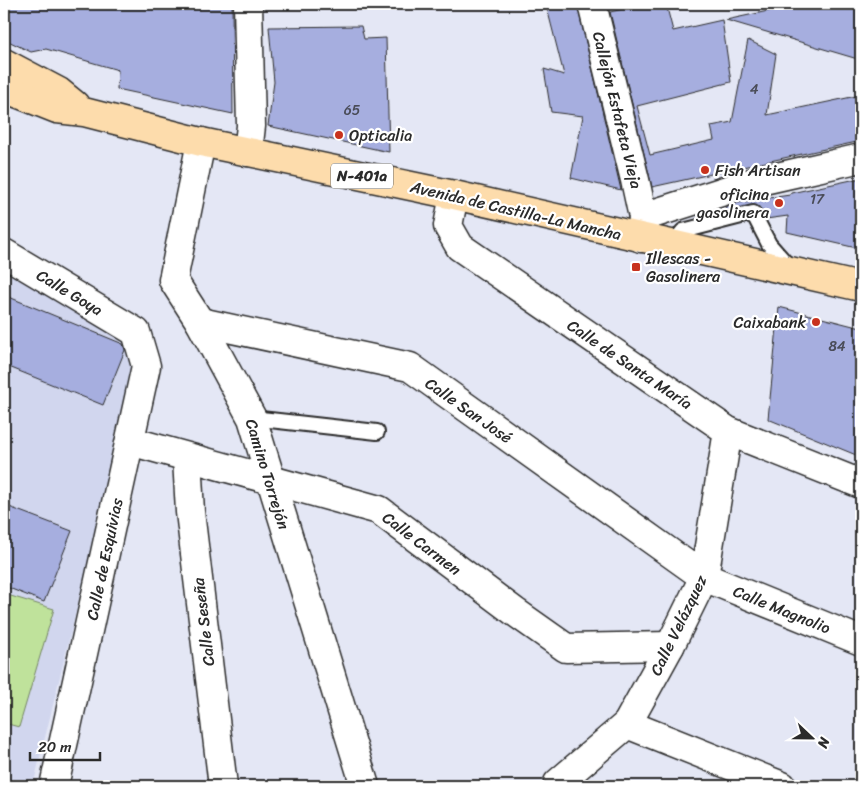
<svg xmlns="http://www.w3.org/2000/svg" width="865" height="790" font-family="Sriracha,sans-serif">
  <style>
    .built { fill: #d1d6ee }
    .green { fill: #bfe29b; stroke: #758663 }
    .building { fill: #a6aedf; stroke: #2b2b2b }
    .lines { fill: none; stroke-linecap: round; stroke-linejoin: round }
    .lane-casing { stroke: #2b2b2b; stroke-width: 18 }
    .street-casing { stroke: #2b2b2b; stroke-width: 31 }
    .primary-casing { stroke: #2b2b2b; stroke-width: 31 }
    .lane { stroke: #fff; stroke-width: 14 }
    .street { stroke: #fff; stroke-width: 28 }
    .primary { stroke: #fddcac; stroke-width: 28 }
    .poi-dot { fill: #c8321e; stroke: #fff; stroke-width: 2 }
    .labels { text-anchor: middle; stroke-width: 4.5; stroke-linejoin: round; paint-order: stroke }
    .number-label { font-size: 14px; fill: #4a4c58 }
    .shield { fill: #fff; stroke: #6b6b6b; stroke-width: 1 }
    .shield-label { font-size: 15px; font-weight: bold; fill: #2b2b2b }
    .street-label { font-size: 16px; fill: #2b2b2b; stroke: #fff }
    .poi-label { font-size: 16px; fill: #2b2b2b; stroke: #fff; text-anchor: start }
  </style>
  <rect width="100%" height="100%" fill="#e4e7f5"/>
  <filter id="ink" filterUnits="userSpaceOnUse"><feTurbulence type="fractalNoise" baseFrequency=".02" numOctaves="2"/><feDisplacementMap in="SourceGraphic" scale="10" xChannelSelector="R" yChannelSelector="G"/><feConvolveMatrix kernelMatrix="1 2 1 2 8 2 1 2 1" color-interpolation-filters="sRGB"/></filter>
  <g filter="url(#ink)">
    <polygon class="built" points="4,270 127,341 136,368 33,786 4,786"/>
    <polygon class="green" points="4,594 54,609 19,727 4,723"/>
    <g class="building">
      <polygon points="4,4 232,4 233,114 117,89 118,70 46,49 31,52 4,39"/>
      <polygon points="546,4 577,4 621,190 571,178 583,116 551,112 544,69 564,75"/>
      <polygon points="631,4 666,4 673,31 722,20 731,82 637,106 650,155 714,140 711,126 732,122 748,40 776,54 767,115 861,95 861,141 652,187 610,12 632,7"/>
      <polygon points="801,4 861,4 861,60 726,20"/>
      <polygon points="361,26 364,39 386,38 389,152 268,126 274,82 269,27"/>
      <polygon points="861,178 861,249 787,232 788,216 766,219 761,209 755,205 726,211 725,207 741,202 790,195 791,193"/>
      <polygon points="4,295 123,344 125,350 103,405 4,365"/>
      <polygon points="779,307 861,328 861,457 768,419"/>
      <polygon points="4,505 72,531 44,602 4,586"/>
    </g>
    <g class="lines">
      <defs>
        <g id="lane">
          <polyline points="672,245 683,231 753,213 769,244 791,269"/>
          <polyline points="252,418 377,432"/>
        </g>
        <g id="street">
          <polyline points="248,4 251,126 248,152"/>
          <polyline points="592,4 635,180 643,217 641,238"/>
          <polyline points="201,142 173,280 200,322 252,418 365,786"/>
          <polyline points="454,195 448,226 460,247 728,431 861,484"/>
          <polyline points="643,217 746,184 861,158"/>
          <polyline points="4,253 136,332 146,366 54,786"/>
          <polyline points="200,322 410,367 704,577 861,641"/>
          <polyline points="130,441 379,510 515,612 566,648 670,646"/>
          <polyline points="187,458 190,512 223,786"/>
          <polyline points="627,724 782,786"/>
          <polyline points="558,786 558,783 627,724 670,646 704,577 728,431"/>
        </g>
        <g id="primary">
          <polyline points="4,63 59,92 75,105"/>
          <polyline points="4,88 57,109 84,112 201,142 454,195 861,287"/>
        </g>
      </defs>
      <use href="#lane" class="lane-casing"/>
      <use href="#street" class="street-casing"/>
      <use href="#primary" class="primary-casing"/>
      <use href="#lane" class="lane"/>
      <use href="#street" class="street"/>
      <use href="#primary" class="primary"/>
    </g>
  </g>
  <g class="poi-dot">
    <circle cx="339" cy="135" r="5"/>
    <circle cx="705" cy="170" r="5"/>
    <circle cx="779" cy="203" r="5"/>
    <rect x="631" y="262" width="10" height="10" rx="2.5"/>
    <circle cx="816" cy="322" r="5"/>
  </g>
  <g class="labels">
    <g class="number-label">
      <text x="754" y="94">4</text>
      <text x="352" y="115">65</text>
      <text x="817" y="204">17</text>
      <text x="837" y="351">84</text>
    </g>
    <rect class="shield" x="331" y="163.5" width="62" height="25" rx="4"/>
    <g class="shield-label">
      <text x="362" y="181">N-401a</text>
    </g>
    <g class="street-label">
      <text transform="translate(618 110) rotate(76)" y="6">Callejón Estafeta Vieja</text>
      <text transform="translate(516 210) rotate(13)" y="6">Avenida de Castilla-La Mancha</text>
      <text transform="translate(70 292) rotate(31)" y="6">Calle Goya</text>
      <text transform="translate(630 364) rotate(34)" y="6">Calle de Santa María</text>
      <text transform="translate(469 410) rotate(35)" y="6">Calle San José</text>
      <text transform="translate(268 474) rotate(73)" y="6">Camino Torrejón</text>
      <text transform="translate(422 543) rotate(37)" y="6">Calle Carmen</text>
      <text transform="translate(104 559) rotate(-78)" y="6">Calle de Esquivias</text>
      <text transform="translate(782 609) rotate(22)" y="6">Calle Magnolio</text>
      <text transform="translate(203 622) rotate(-97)" y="6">Calle Seseña</text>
      <text transform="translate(678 625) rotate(-64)" y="6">Calle Velázquez</text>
    </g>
    <g class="poi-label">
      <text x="349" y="141">Opticalia</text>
      <text x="715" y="176">Fish Artisan</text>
      <text x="769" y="200" text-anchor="end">oficina<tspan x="769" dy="18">gasolinera</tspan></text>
      <text x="646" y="264">Illescas -<tspan x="646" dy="18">Gasolinera</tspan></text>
      <text x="806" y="328" text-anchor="end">Caixabank</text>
    </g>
  </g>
  <rect width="865" height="790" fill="none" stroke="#fff" stroke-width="20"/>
  <rect x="10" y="10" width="845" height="770" fill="none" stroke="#2b2b2b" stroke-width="2" filter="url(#ink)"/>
  <g transform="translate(812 738) rotate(112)" stroke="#ffffff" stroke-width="4" paint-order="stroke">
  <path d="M0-4L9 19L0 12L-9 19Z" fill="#2b2b2b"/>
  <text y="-8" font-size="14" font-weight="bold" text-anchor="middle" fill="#2b2b2b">N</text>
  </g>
  <path d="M30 752v8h70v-8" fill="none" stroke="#2b2b2b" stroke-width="2.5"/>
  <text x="38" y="752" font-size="15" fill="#2b2b2b" stroke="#ffffff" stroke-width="4" paint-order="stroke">20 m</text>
</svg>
